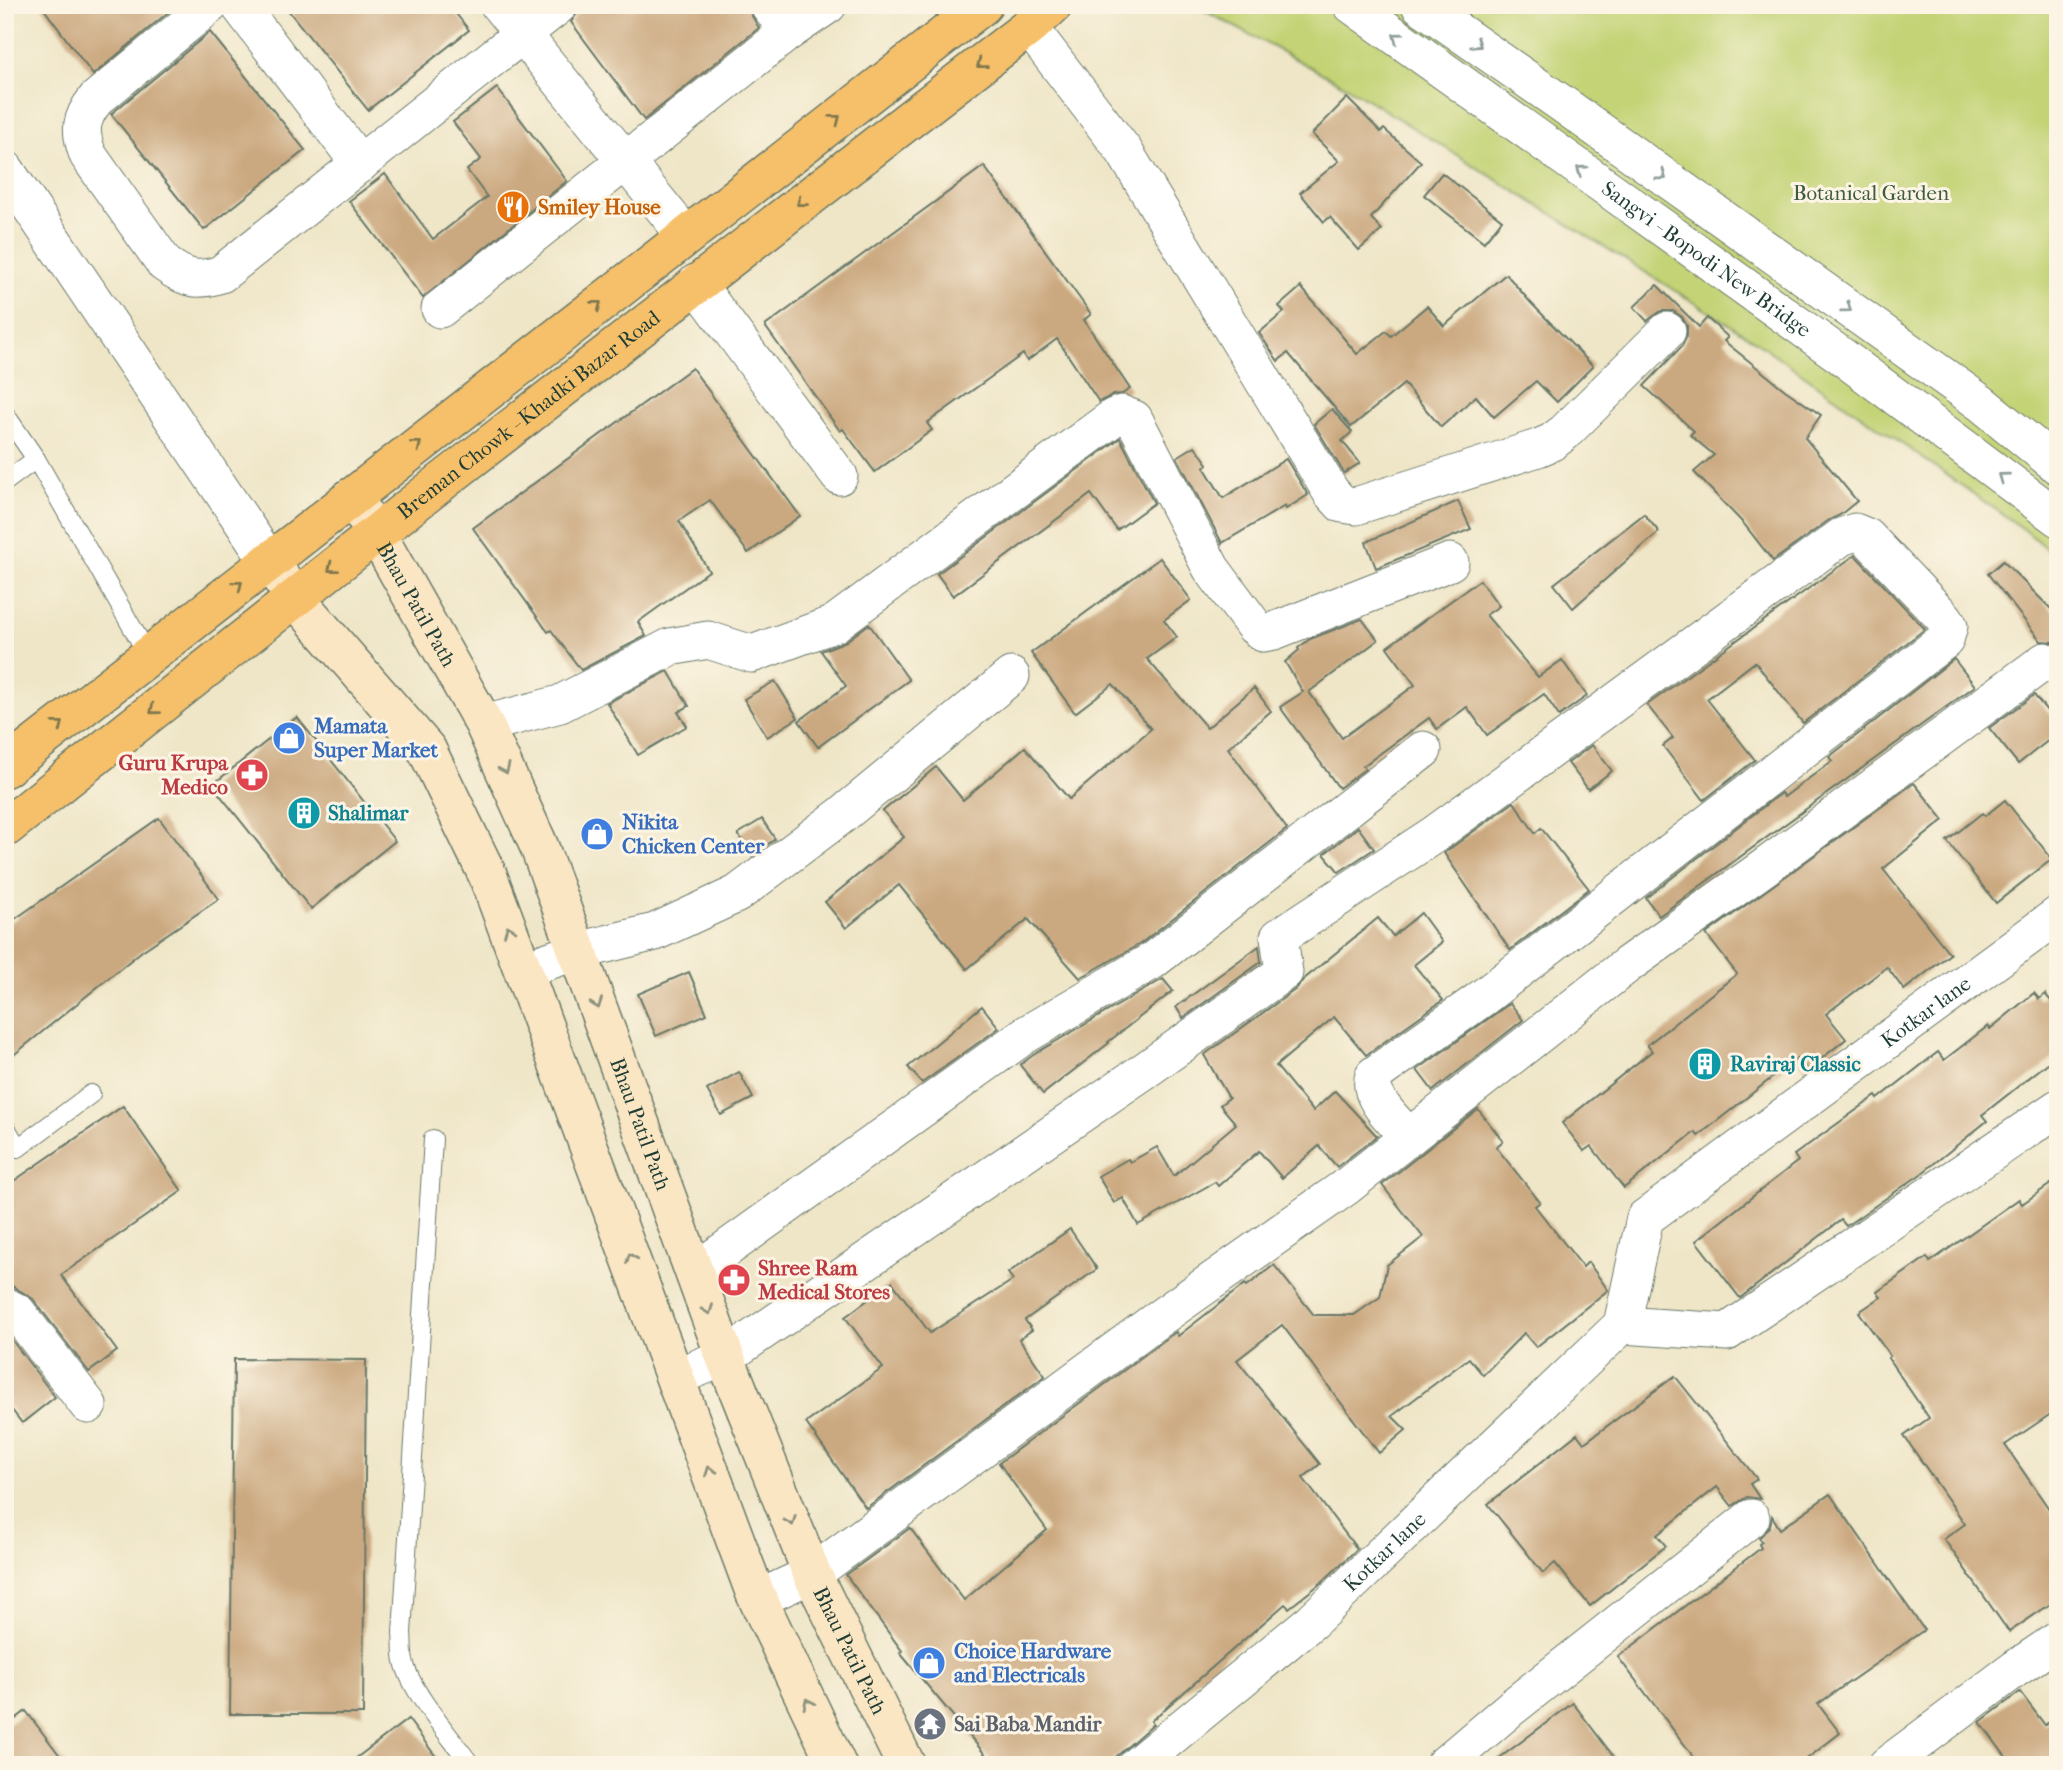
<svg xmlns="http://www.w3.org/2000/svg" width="2063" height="1770" font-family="'IM FELL French Canon',serif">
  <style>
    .green { fill: #c3d375; stroke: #718854; stroke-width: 2 }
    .building { fill: #cba980 }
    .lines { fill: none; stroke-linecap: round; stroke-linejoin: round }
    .service-casing { stroke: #687868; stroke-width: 20 }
    .minor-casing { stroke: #687868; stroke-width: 39 }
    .secondary-casing { stroke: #687868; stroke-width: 41 }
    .primary-casing { stroke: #687868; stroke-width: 41 }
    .service { stroke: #fff; stroke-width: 18 }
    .minor { stroke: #fff; stroke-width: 37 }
    .secondary { stroke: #fbe6c4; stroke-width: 38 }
    .primary { stroke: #f6c06b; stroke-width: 38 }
    .oneway { stroke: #8f9e9a }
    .oneway2 { stroke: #80784d }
    .oneway3 { stroke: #8d927c }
    .labels { text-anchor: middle; stroke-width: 6; stroke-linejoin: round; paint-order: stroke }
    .park-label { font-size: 21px; fill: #405b41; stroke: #fcf5e5 }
    .food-label { font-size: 21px; font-weight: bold; fill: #c56008; stroke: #fcf5e5; text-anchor: start }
    .street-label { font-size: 21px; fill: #1f3d34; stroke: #fcf5e5 }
    .shop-label { font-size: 21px; font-weight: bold; fill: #366cbe; stroke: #fcf5e5; text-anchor: start }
    .health-label { font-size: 21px; font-weight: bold; fill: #be3a42; stroke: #fcf5e5; text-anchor: end }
    .culture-label { font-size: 21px; font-weight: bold; fill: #0d838f; stroke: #fcf5e5; text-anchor: start }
    .worship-label { font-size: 21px; font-weight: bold; fill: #5b616d; stroke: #fcf5e5; text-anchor: start }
  </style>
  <rect width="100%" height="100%" fill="#fcf5e5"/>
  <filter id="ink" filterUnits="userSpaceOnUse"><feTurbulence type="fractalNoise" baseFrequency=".0143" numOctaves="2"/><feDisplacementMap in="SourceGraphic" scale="14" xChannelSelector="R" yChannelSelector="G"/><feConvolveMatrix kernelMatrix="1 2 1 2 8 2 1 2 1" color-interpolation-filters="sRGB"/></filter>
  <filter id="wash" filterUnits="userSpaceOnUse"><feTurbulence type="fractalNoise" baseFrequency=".00686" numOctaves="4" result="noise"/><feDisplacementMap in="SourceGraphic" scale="28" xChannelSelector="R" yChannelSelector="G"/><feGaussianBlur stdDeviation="1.57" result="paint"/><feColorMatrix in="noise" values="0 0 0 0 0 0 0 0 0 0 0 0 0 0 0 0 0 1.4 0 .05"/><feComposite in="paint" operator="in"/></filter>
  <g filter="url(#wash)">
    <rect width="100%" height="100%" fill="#efe6c8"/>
    <polygon class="green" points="1194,5 2058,5 2058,559 2025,530 1751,338 1346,86"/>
    <g id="blocks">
      <g class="building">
        <polygon points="41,5 177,5 93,75"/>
        <polygon points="284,5 449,5 469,30 368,110"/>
        <polygon points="583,5 748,5 752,16 759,28 644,120 571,22"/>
        <polygon points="210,32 305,150 204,230 111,114"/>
        <polygon points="497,88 567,181 423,298 349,201 385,174 433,239 487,197 467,170 481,159 453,122"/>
        <polygon points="1347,98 1381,132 1384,129 1421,162 1371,218 1382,230 1359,250 1330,217 1324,222 1300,193 1339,161 1312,134"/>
        <polygon points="984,166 1091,314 1084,320 1130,389 1122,394 1113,395 1099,402 1057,339 1027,361 1023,354 927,423 932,430 875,472 843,429 840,431 765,326"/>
        <polygon points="1442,173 1502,220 1484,242 1424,195"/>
        <polygon points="1506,274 1531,303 1593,366 1557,402 1536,381 1494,417 1476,396 1441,427 1404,384 1351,427 1288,353 1278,361 1259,333 1284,312 1279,306 1301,287 1357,354 1386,331 1391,336 1427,306 1444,326"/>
        <polygon points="1657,285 1699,327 1707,318 1728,337 1724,341 1785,390 1821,415 1805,438 1857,501 1840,515 1829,520 1773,561 1744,524 1694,472 1714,455 1690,435 1694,431 1644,386 1682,346 1687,336 1687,326 1682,317 1673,311 1661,311 1647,321 1634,307"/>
        <polygon points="692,368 800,516 748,553 710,500 679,521 709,571 638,622 646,636 581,670 551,630 548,632 473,528"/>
        <polygon points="1332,409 1352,432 1342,441 1360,463 1344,473 1314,424"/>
        <polygon points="1120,438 1154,503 1117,530 1091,494 953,596 937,574"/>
        <polygon points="1195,446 1208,464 1204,467 1223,498 1286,459 1308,495 1286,509 1285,506 1222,543 1177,457"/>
        <polygon points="1458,501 1471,529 1376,568 1366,542"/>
        <polygon points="1644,514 1659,532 1573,608 1554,584"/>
        <polygon points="1855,555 1925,629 1803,723 1755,662 1707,699 1755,760 1704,800 1663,746 1673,738 1647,705"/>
        <polygon points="1160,558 1191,600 1164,620 1177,637 1147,659 1207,728 1254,688 1271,711 1228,748 1287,829 1140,944 1080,978 1028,919 967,969 899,885 846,928 825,902 904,837 883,811 936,767 963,800 1025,747 1069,799 1151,729 1113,684 1075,713 1031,653"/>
        <polygon points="2003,561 2058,616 2058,645 2053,642 2041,641 1988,574"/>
        <polygon points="1480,580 1499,606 1486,615 1538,677 1562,660 1587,696 1559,716 1544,694 1487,735 1467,707 1437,729 1429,718 1363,766 1365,769 1339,788 1280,707 1303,692 1285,662 1299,650 1298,648 1310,639 1362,619 1378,640 1309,692 1342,738 1415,685 1387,647"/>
        <polygon points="869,624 909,680 818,747 799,721 846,686 821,651 846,641"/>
        <polygon points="1954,659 1975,686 1659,916 1646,898 1781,793 1784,797 1832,761 1829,757"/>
        <polygon points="668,671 689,706 678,712 687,726 638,755 607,703"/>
        <polygon points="775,681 798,718 767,737 744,699"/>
        <polygon points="2034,695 2058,724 2058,733 2018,764 1989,728"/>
        <polygon points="297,717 395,841 311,909 212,785"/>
        <polygon points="1592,745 1612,771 1588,789 1568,763"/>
        <polygon points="1914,783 1944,820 1883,869 1950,954 1904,990 1887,967 1826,1014 1846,1039 1807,1070 1797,1058 1698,1136 1695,1132 1624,1188 1591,1146 1584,1151 1562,1123 1652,1051 1647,1045 1737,974 1706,934"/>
        <polygon points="2005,800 2052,859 1996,903 1947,841 1982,813 1985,816"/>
        <polygon points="1514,802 1535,833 1541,828 1589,889 1510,950 1444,853"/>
        <polygon points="159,818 219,899 142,951 5,1062 5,926"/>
        <polygon points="762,819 775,839 752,856 738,834"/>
        <polygon points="1358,827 1374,849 1339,872 1324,854"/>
        <polygon points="1421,913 1442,942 1414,965 1443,1000 1366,1055 1334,1017 1276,1066 1313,1111 1335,1091 1377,1136 1337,1167 1319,1146 1282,1178 1259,1151 1218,1186 1215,1182 1138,1225 1123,1198 1114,1203 1098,1176 1128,1159 1130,1162 1157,1147 1174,1176 1236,1124 1220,1105 1229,1098 1204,1055 1296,989 1303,980 1378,918 1393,936"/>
        <polygon points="1259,946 1261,962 1183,1018 1176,1007"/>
        <polygon points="689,972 707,1014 656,1036 638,994"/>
        <polygon points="1163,979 1173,991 1108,1042 1109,1043 1043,1094 1020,1065 1036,1053"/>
        <polygon points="2034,993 2039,999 2045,994 2058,1009 2058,1055 1982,1115 1987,1121 1921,1174 1846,1226 1841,1220 1740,1298 1696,1241 1798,1161 1794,1155 1876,1096 1878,1099 1938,1052 1944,1060 1988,1026 1990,1029"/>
        <polygon points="1510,1003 1523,1020 1433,1091 1417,1070"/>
        <polygon points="982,1006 999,1028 922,1083 908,1067"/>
        <polygon points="739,1072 753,1098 721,1115 707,1090"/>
        <polygon points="123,1106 182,1191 61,1275 117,1351 89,1372 33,1299 14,1287 5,1285 5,1187"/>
        <polygon points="1478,1109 1503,1141 1496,1147 1540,1202 1535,1206 1583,1267 1588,1262 1608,1290 1536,1347 1524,1333 1483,1375 1469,1358 1392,1416 1406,1430 1379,1453 1282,1325 1237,1360 1320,1464 1303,1478 1357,1549 1321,1583 1289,1608 1285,1604 1151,1721 1153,1724 1107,1765 994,1765 900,1653 902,1651 846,1575 910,1528 964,1600 1047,1530 999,1463 1170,1336 1176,1332 1178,1336 1245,1284 1247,1286 1274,1265 1314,1315 1354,1315 1380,1297 1387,1265 1423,1237 1382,1185"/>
        <polygon points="2058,1179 2058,1409 2005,1445 2058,1522 2058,1599 2009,1632 1944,1539 1965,1524 1904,1436 1929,1418 1888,1358 1890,1356 1859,1312 1881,1297 1877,1292 1927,1257 1930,1262 2019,1199 2022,1204"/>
        <polygon points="1070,1229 1097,1269 1025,1320 1032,1330 1019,1339 1045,1376 866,1508 806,1423 883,1368 845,1317 892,1282 930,1333 1013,1280 1008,1273"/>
        <polygon points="5,1331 55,1397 22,1423 5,1401"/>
        <polygon points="234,1359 366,1360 363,1714 230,1714"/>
        <polygon points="1675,1376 1757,1479 1750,1484 1760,1499 1747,1497 1732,1506 1717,1487 1657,1535 1666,1546 1590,1606 1555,1563 1543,1573 1488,1504 1577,1434 1584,1443"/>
        <polygon points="1830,1494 1924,1630 1818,1704 1840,1733 1799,1765 1700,1765 1618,1657 1761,1548 1759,1544 1762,1542 1759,1538 1770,1526 1772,1516 1780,1529"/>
        <polygon points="2020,1692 2045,1725 2058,1715 2058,1765 2012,1765 1980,1722"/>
        <polygon points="1573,1703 1620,1765 1490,1765"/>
        <polygon points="26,1711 67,1765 5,1765 5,1727"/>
        <polygon points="408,1719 442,1765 347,1765"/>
      </g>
    </g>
  </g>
  <g filter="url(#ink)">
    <use href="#blocks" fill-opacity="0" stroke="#687868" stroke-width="2"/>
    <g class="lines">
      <defs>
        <g id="service">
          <polyline points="5,414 36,459 148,655"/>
          <polyline points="5,482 36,459"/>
          <polyline points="5,1126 18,1148 91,1094"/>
          <path d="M433,1139L402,1633C403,1642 402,1652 404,1661C411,1693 451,1737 471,1765"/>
        </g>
        <g id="minor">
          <path d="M210,5L96,99C80,119 79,131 88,155L165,264C186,279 197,282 221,274L559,5"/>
          <polyline points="239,5 360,164"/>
          <polyline points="499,5 686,236"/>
          <polyline points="769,5 788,32"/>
          <path id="s1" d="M1352,5L1840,355L2058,518"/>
          <polyline points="1420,5 1561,103 1981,403 2058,466"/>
          <polyline points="1029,27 1124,151 1331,492 1342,504 1356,506 1538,448 1552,442 1565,432 1667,331"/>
          <polyline points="5,169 269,561"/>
          <polyline points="696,283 839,476"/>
          <polyline points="440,309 788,32 828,5"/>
          <polyline points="484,724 560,704 670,647 708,640 752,654 834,624 1114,417 1121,414 1134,419 1211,568 1254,626 1263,633 1274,631 1450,562"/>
          <polyline points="524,969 578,951 655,932 737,894 842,815 1011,676"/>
          <polyline points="694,1272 1025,1035 1152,961 1423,750"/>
          <polyline points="5,1306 17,1312 88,1405"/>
          <polyline points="1622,1325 1727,1332 2058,1108"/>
          <path d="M676,1377L725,1357L1147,1069L1284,972L1279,937L1435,834L1841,537L1855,532L1867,537L1945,619L1949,626L1945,640L1481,999L1374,1075C1366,1097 1395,1121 1409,1137"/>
          <polyline points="758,1599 812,1574 1158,1319 1347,1186 1627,965 1762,869 2045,661"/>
          <path id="s2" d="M1137,1765L1312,1621L1622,1325L1645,1218L2058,915"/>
          <polyline points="1444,1765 1511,1708 1751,1518"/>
          <polyline points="1887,1765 2015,1669 2058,1640"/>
        </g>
        <g id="secondary">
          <path id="s3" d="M351,497L376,533L484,724L539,846L725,1357L812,1574L906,1765"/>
          <polyline points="269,561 295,598 427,750 488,876 755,1593 837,1765"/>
        </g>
        <g id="primary">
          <polyline points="5,768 983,5"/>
          <path id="s4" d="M5,828L430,491L1029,27L1053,5"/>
        </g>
      </defs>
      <use href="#service" class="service-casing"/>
      <use href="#minor" class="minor-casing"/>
      <use href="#secondary" class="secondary-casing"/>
      <use href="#primary" class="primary-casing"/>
      <use href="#service" class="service"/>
      <use href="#minor" class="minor"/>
      <use href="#secondary" class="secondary"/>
      <use href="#primary" class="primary"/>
    </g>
    <defs><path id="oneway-chevron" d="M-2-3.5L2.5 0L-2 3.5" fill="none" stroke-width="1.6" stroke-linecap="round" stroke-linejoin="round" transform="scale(1.75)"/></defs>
    <g class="oneway">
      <use href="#oneway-chevron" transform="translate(1397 37) rotate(-144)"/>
      <use href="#oneway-chevron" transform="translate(1477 44) rotate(35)"/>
      <use href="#oneway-chevron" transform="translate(1581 170) rotate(-144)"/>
      <use href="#oneway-chevron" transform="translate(1662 176) rotate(36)"/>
      <use href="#oneway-chevron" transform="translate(1847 308) rotate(36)"/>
      <use href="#oneway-chevron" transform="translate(2003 477) rotate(-143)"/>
    </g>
    <g class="oneway2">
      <use href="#oneway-chevron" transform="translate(981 64) rotate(142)"/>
      <use href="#oneway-chevron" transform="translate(836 119) rotate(-38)"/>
      <use href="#oneway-chevron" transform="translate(801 202) rotate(142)"/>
      <use href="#oneway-chevron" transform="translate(597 305) rotate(-38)"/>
      <use href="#oneway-chevron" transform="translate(417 445) rotate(-38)"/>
      <use href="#oneway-chevron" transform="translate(332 568) rotate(142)"/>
      <use href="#oneway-chevron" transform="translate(238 585) rotate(-38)"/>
      <use href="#oneway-chevron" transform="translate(154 710) rotate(141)"/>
      <use href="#oneway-chevron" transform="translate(59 725) rotate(-38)"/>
    </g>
    <g class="oneway3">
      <use href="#oneway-chevron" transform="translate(505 769) rotate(66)"/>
      <use href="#oneway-chevron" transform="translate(509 930) rotate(-111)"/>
      <use href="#oneway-chevron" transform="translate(597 1004) rotate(70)"/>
      <use href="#oneway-chevron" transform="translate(631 1258) rotate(-111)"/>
      <use href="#oneway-chevron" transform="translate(708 1310) rotate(70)"/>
      <use href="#oneway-chevron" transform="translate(710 1471) rotate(-110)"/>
      <use href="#oneway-chevron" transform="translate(791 1521) rotate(68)"/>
      <use href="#oneway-chevron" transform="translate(808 1703) rotate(-116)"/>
    </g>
  </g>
  <defs>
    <symbol id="restaurant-disc" viewBox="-11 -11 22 22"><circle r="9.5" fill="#e8710a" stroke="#fcf5e5"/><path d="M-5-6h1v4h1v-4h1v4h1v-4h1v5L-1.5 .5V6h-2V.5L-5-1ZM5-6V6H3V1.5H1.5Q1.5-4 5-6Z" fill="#fff"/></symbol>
    <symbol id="shop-disc" viewBox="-11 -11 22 22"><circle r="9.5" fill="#3f7fe0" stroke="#fcf5e5"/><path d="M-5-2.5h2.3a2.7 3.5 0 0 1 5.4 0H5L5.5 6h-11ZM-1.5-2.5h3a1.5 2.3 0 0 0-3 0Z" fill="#fff"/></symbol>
    <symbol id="pharmacy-disc" viewBox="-11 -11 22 22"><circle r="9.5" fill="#e0444e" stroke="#fcf5e5"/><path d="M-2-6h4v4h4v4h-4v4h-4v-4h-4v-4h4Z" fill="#fff"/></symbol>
    <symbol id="building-disc" viewBox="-11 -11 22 22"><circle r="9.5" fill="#0f9aa8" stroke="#fcf5e5"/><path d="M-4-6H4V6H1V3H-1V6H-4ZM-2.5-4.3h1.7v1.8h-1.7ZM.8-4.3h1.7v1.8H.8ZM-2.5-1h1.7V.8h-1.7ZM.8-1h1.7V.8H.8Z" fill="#fff"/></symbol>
    <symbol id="temple-disc" viewBox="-11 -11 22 22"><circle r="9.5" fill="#6b7280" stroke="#fcf5e5"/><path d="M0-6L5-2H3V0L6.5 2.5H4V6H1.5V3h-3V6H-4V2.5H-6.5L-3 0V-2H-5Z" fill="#fff"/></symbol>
  </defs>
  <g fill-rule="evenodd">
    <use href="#restaurant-disc" x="494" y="188" width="38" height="38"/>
    <use href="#shop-disc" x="270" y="719" width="38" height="38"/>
    <use href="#pharmacy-disc" x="233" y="756" width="38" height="38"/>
    <use href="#building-disc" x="285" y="794" width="38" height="38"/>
    <use href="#shop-disc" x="578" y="815" width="38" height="38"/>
    <use href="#building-disc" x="1686" y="1045" width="38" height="38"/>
    <use href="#pharmacy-disc" x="715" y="1261" width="38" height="38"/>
    <use href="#shop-disc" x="910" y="1644" width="38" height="38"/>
    <use href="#temple-disc" x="911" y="1705" width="38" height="38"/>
  </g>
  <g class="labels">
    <g class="park-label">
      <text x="1871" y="200">Botanical Garden</text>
    </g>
    <g class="food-label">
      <text x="538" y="214">Smiley House</text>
    </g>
    <g class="street-label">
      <text dy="7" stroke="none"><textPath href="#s1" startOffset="436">Sangvi - Bopodi New Bridge</textPath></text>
      <text dy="7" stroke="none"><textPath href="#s4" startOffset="667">Breman Chowk - Khadki Bazar Road</textPath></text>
      <text dy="7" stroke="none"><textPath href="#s3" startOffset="126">Bhau Patil Path</textPath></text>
      <text dy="7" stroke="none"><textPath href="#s2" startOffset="1113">Kotkar lane</textPath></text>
      <text dy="7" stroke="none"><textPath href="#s3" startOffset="693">Bhau Patil Path</textPath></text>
      <text dy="7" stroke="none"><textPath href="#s2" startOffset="327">Kotkar lane</textPath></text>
      <text dy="7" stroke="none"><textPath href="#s3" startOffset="1260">Bhau Patil Path</textPath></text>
    </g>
    <g class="shop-label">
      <text x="314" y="733">Mamata<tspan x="314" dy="24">Super Market</tspan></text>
      <text x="622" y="829">Nikita<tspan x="622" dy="24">Chicken Center</tspan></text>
      <text x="954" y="1658">Choice Hardware<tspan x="954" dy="24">and Electricals</tspan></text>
    </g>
    <g class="health-label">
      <text x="228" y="770">Guru Krupa<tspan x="228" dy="24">Medico</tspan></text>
      <text x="758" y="1275" text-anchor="start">Shree Ram<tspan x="758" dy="24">Medical Stores</tspan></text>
    </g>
    <g class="culture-label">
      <text x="328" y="820">Shalimar</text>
      <text x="1730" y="1071">Raviraj Classic</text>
    </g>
    <g class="worship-label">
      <text x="954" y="1731">Sai Baba Mandir</text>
    </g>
  </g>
  <rect width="2063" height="1770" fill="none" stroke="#fcf5e5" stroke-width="28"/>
</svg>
